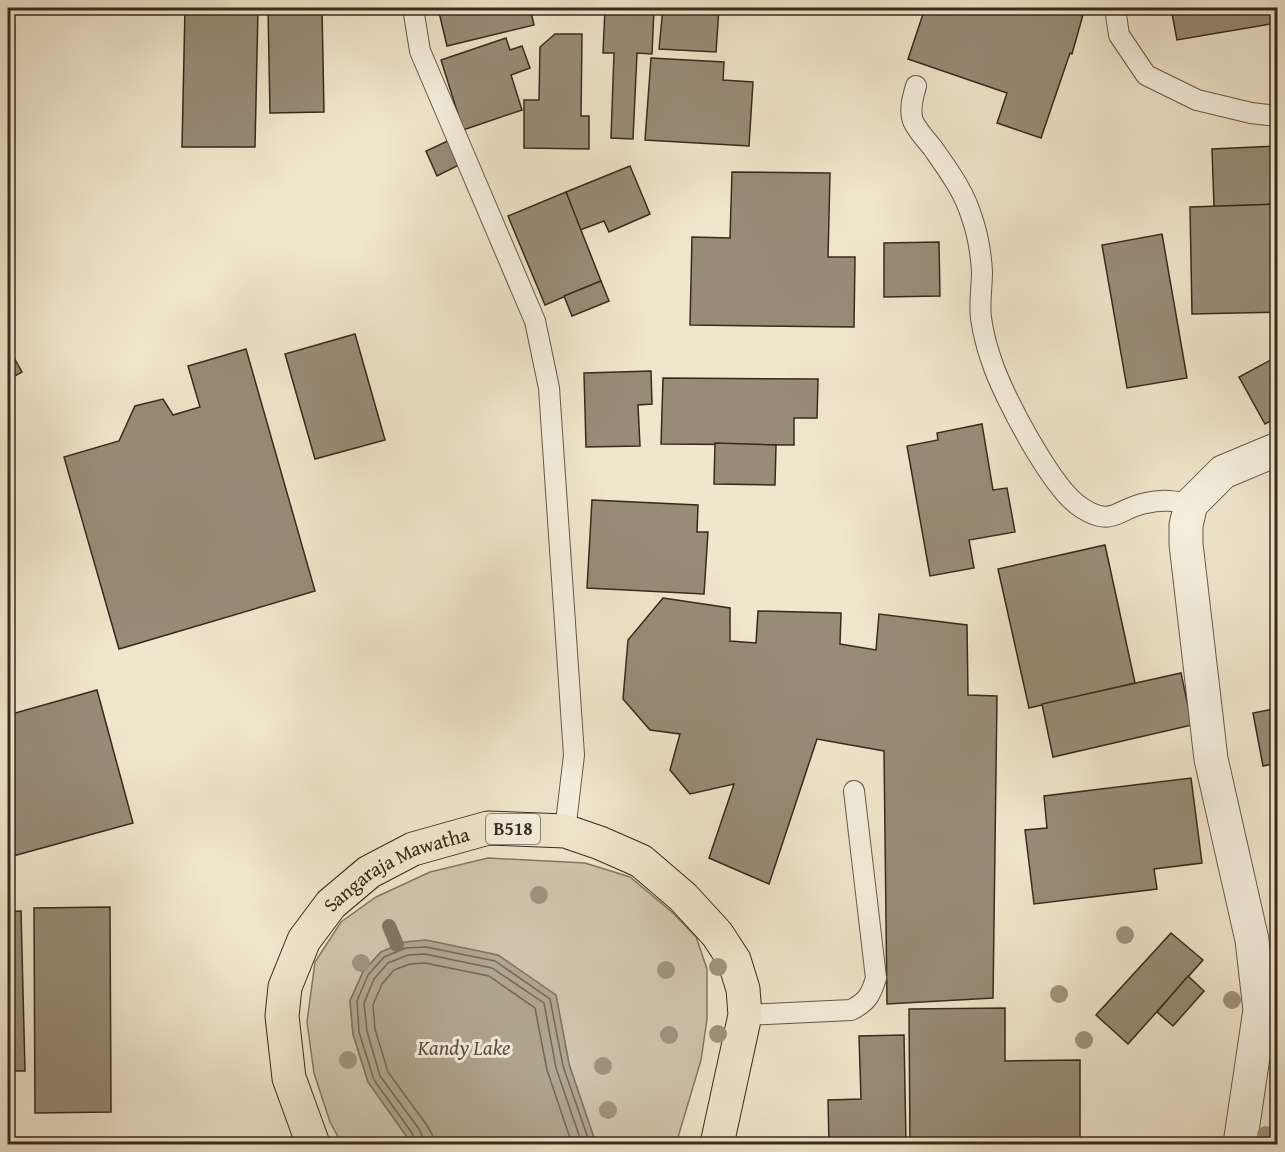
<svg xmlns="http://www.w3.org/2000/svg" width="1285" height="1152" font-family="'Gentium Book Plus',serif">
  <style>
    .green { fill: #d1c6ae; stroke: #847864; stroke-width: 1.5 }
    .water { fill: #b1a690; stroke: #817461; stroke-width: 1.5 }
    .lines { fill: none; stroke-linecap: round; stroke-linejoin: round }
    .shore { stroke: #746856; stroke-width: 1.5 }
    .stream { stroke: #817461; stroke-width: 14 }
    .building { fill: #988c77; stroke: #382a1b; stroke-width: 1.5 }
    .service-casing { stroke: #665947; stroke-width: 22 }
    .minor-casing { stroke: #665947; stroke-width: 35 }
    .primary-casing { stroke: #382a1b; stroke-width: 35 }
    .service { stroke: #f5efde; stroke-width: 20 }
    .minor { stroke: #f5efde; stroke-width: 33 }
    .primary { stroke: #f0e6cc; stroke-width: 33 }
    .tree { fill: #a0947f }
    .labels { text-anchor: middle; stroke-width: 6; stroke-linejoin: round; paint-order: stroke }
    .shield { fill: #f5efde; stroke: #716556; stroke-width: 1.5 }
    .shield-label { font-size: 18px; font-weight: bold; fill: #382a1b }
    .street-label { font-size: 20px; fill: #382a1b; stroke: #f5efde }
    .water-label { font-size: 21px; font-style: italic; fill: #5c4f3e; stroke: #f5efde }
  </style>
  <rect width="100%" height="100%" fill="#f0e6cc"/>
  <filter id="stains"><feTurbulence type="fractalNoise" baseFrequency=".00333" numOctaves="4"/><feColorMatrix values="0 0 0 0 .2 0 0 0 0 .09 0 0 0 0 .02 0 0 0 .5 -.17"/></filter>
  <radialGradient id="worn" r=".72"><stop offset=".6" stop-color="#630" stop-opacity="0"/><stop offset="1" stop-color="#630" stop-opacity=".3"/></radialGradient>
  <polygon class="green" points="488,858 585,863 630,877 673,913 696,937 707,969 707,1019 701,1060 676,1144 596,1144 569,1064 556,995 405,942 381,952 363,972 350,1001 353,1034 368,1082 412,1144 342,1144 330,1122 314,1073 307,1022 315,962 341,922 376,897 430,872"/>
  <polygon class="water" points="426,940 498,955 556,995 569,1064 596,1144 412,1144 368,1082 353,1034 350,1001 363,972 381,952 405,942"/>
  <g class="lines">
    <g class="shore">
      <polyline points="417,1144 412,1133 374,1080 359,1032 357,1001 368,975 384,957 406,948 426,947 495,961 550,999 563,1066 590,1144"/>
      <polyline points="424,1144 423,1138 419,1129 380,1076 367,1031 364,1003 374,979 388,963 408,955 425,954 492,968 544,1003 556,1068 582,1144"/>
      <polyline points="433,1144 432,1134 426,1124 388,1072 375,1029 373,1005 382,984 394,970 410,964 425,963 489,976 535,1008 547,1070 572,1144"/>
    </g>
    <polyline class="stream" points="389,926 397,945"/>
  </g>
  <g class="building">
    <polygon points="185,8 258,8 255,147 182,147"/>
    <polygon points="268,8 322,8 324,112 270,113"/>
    <polygon points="438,8 530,8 534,25 447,46"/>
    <polygon points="605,8 654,8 652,54 637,53 633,139 611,138 614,53 603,53"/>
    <polygon points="663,8 719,8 716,52 659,49"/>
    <polygon points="749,8 823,8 822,12"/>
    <polygon points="925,8 1072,8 1084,11 1072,54 1070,53 1041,138 997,123 1007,93 908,59"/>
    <polygon points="1171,8 1274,8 1276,23 1177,40"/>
    <polygon points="555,34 582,34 581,116 589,116 589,149 524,148 524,100 539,100 540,47"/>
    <polygon points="506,38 510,50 522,46 530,68 511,75 522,110 463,130 441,60"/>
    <polygon points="651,58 724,62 723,80 753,82 749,146 645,140"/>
    <polygon points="452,139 463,163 437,176 426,151"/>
    <polygon points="1278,146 1278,204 1214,207 1212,149"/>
    <polygon points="630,166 650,214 609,232 604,221 580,230 566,192"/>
    <polygon points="732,172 830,173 828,257 855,257 854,327 690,325 692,237 730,238"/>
    <polygon points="566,192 601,281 545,305 508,216"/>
    <polygon points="1278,204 1278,312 1192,314 1190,207"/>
    <polygon points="1162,234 1187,378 1127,388 1102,245"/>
    <polygon points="939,242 940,296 884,297 884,243"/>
    <polygon points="601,281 609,301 572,316 564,296"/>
    <polygon points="355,334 385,440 315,459 285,354"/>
    <polygon points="8,347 22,372 8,380"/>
    <polygon points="246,349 315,591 119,649 64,457 119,441 135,406 163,399 173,415 200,407 188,366"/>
    <polygon points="1278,356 1278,417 1265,424 1239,377"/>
    <polygon points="651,371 652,404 638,405 640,446 586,447 584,373"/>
    <polygon points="663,378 818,379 817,418 794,418 794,445 661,444"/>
    <polygon points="982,424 993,490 1007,488 1015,532 969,540 974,568 930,576 907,446 938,440 937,433"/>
    <polygon points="715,443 776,445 775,485 714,484"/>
    <polygon points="592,500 698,505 697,532 708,532 704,594 587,588"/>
    <polygon points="1105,545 1135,683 1029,708 998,569"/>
    <polygon points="663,598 730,608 730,641 756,643 758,611 841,613 840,644 876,650 879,614 967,625 968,695 997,696 993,998 887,1004 884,751 817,739 769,884 709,858 734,784 690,794 670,770 680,734 650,730 623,699 628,640"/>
    <polygon points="1181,673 1192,725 1053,757 1042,704"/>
    <polygon points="97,690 133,823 13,856 8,835 8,715"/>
    <polygon points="1278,708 1278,763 1263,766 1253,713"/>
    <polygon points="1191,778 1202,863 1154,869 1157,889 1034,904 1025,830 1047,828 1044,796"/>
    <polygon points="110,907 111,1112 35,1113 34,908"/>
    <polygon points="21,911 25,1071 8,1071 8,912"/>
    <polygon points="1171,933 1203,960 1128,1044 1096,1015"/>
    <polygon points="1188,976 1204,991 1173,1026 1157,1012"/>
    <polygon points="1005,1008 1005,1061 1080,1060 1080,1144 910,1144 909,1009"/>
    <polygon points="904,1035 906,1144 829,1144 828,1100 861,1099 859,1036"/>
  </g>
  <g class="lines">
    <defs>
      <g id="service">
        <polyline points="413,8 420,51 535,321 549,388 574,755 565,831"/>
        <polyline points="1115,8 1119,35 1146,75 1197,100 1251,113 1278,116"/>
        <path d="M916,86C913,96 909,110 913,121C917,130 926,140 932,147C948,170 964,191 972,218C978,235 981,254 982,272C982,287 979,303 981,318C983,332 987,348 992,362C1003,396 1053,491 1082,508C1113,528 1118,508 1146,503C1162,499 1175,501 1191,504"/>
        <path d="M745,1015L851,1010C867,1002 871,995 876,978L854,791"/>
      </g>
      <polyline id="minor" points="1240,1144 1260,1010 1252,940 1211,759 1186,544 1186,525 1191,504 1223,472 1278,449"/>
      <g id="primary">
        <path id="s1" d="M313,1144L289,1078L282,1016L285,987L304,940L331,904L369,872L413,849L488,828L565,831L600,843L641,861L683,897L717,934L734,960L743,989L745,1015L717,1144"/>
      </g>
    </defs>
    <use href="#service" class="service-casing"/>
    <use href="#minor" class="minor-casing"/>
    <use href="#primary" class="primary-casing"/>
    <use href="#service" class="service"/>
    <use href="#minor" class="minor"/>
    <use href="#primary" class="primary"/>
  </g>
  <g class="tree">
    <circle cx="539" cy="895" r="9"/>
    <circle cx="1125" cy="935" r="9"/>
    <circle cx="361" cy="963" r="9"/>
    <circle cx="718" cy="967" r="9"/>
    <circle cx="666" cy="970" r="9"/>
    <circle cx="1059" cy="994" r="9"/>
    <circle cx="1232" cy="1000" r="9"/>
    <circle cx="718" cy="1034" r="9"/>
    <circle cx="669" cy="1035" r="9"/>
    <circle cx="1084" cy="1040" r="9"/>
    <circle cx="348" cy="1060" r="9"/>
    <circle cx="603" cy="1066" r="9"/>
    <circle cx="608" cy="1110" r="9"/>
    <circle cx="1266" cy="1135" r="9"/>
  </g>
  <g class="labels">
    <rect class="shield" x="486" y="814" width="54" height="30" rx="4.5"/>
    <g class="shield-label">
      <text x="513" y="835">B518</text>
    </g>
    <g class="street-label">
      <text dy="7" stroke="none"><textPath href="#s1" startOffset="333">Sangaraja Mawatha</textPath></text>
    </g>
    <g class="water-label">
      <text x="464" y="1055">Kandy Lake</text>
    </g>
  </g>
  <rect width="1285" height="1152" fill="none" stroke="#f0e6cc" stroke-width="30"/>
  <rect x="9" y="9" width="1267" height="1134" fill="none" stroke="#382a1b" stroke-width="3"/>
  <rect x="15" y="15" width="1255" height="1122" fill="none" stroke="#382a1b" stroke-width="1.5"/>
  <rect width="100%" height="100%" filter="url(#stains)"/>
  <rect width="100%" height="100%" fill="url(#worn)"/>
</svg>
